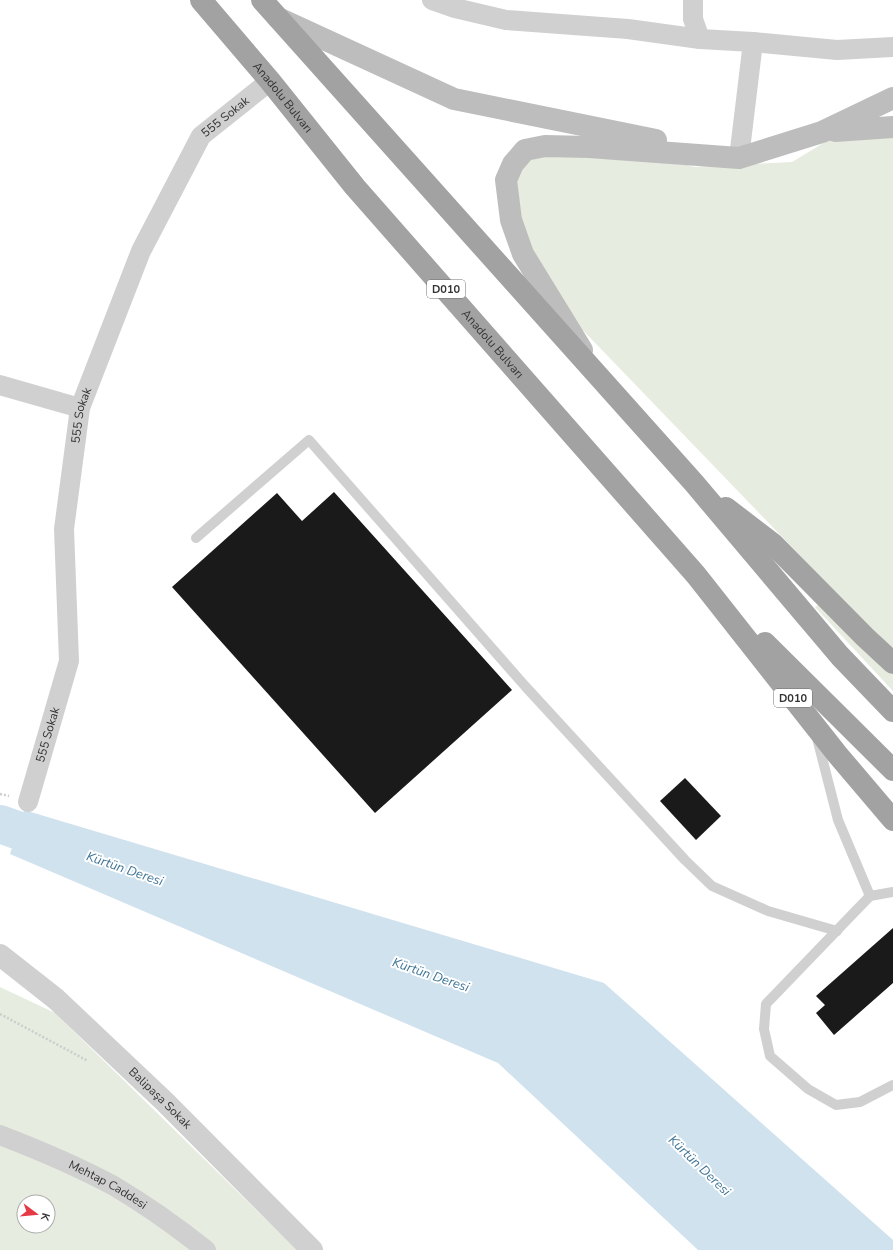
<svg xmlns="http://www.w3.org/2000/svg" width="893" height="1250" font-family="'Nunito Sans',sans-serif">
  <style>
    .green { fill: #e6ecdf; fill-rule: evenodd }
    .water { fill: #cfe2ee }
    .lines { fill: none; stroke-linecap: round; stroke-linejoin: round }
    .river { stroke: #cfe2ee; stroke-width: 38 }
    .building { fill: #1a1a1a }
    .path { stroke: #cdcdcd; stroke-width: 2.5; stroke-dasharray: 2 2; stroke-linecap: butt }
    .service { stroke: #d0d0d0; stroke-width: 10 }
    .minor { stroke: #d0d0d0; stroke-width: 20 }
    .tertiary { stroke: #d0d0d0; stroke-width: 22 }
    .secondary { stroke: #bdbdbd; stroke-width: 22 }
    .trunk { stroke: #a2a2a2; stroke-width: 22 }
    .labels { text-anchor: middle; stroke-width: 4; stroke-linejoin: round; paint-order: stroke }
    .shield { fill: #fff; stroke: #707070; stroke-width: 1 }
    .shield-label { font-size: 11px; font-weight: bold; fill: #333 }
    .street-label { font-size: 12px; fill: #333; stroke: #fff }
    .water-label { font-size: 13px; font-style: italic; fill: #3f7597; stroke: #fff }
  </style>
  <rect width="100%" height="100%" fill="#fff"/>
  <g class="green">
    <polygon points="893,127 893,652 548,294 506,180 545,146 643,151 694,167 792,162 845,130"/>
    <polygon points="820,604 893,673 893,691 815,607"/>
    <path d="M0,987L55,1013L297,1250H0ZM24,1202H48V1226H24Z"/>
  </g>
  <polygon class="water" points="24,810 604,983 893,1240 893,1250 698,1250 498,1063 10,854"/>
  <g class="lines">
    <polyline class="river" points="0,824 67,848"/>
  </g>
  <g class="building">
    <polygon points="334,492 512,690 375,813 172,587 277,493 302,521"/>
    <polygon points="685,778 721,816 696,840 660,801"/>
    <polygon points="893,928 893,983 834,1035 816,1013 825,1005 816,996"/>
  </g>
  <g class="lines">
    <g class="path">
      <polyline points="0,794 9,796"/>
      <polyline points="0,1014 88,1061"/>
    </g>
    <g class="service">
      <polyline points="196,538 309,440 525,686 685,860 712,886 768,911 837,931"/>
      <polyline points="817,738 838,820 870,896"/>
      <polyline points="893,892 870,896 766,1004 764,1029 770,1056 808,1089 836,1105 860,1102 893,1085"/>
    </g>
    <g class="minor">
      <polyline points="432,0 455,8 506,20 628,29 700,39"/>
      <polyline points="693,0 693,19 700,39 753,42 837,50 893,47"/>
      <polyline points="739,158 753,42"/>
      <polyline points="0,385 80,408"/>
      <path id="s1" d="M28,802L69,661L64,529L80,408L141,251L201,136L270,81"/>
      <path id="s2" d="M0,1135C39,1150 77,1166 114,1186C146,1205 177,1227 206,1250"/>
    </g>
    <path class="tertiary" id="s3" d="M0,955L56,999L165,1102L312,1250"/>
    <g class="secondary">
      <polyline points="278,18 454,99 656,140"/>
      <polyline points="835,131 893,127"/>
      <polyline points="582,350 523,254 511,220 506,180 513,164 525,150 545,146 589,147 739,158 822,132 893,98"/>
    </g>
    <g class="trunk">
      <path id="s4" d="M201,0L270,81L355,187L696,575L837,754L893,820"/>
      <polyline points="262,0 694,483 840,656 893,711"/>
      <polyline points="726,508 773,544 865,637 893,663"/>
      <polyline points="765,643 893,770"/>
    </g>
  </g>
  <g class="labels">
    <g class="shield">
      <rect x="427" y="280" width="38" height="18" rx="3"/>
      <rect x="774" y="689" width="38" height="18" rx="3"/>
    </g>
    <g class="shield-label">
      <text x="446" y="293">D010</text>
      <text x="793" y="702">D010</text>
    </g>
    <g class="street-label">
      <text dy="4" stroke="none"><textPath href="#s4" startOffset="127">Anadolu Bulvarı</textPath></text>
      <text dy="4" stroke="none"><textPath href="#s1" startOffset="730">555 Sokak</textPath></text>
      <text dy="4" stroke="none"><textPath href="#s4" startOffset="451">Anadolu Bulvarı</textPath></text>
      <text dy="4" stroke="none"><textPath href="#s1" startOffset="394">555 Sokak</textPath></text>
      <text dy="4" stroke="none"><textPath href="#s1" startOffset="70">555 Sokak</textPath></text>
      <text dy="4" stroke="none"><textPath href="#s3" startOffset="215">Balipaşa Sokak</textPath></text>
      <text dy="4" stroke="none"><textPath href="#s2" startOffset="119">Mehtap Caddesi</textPath></text>
    </g>
    <g class="water-label">
      <text transform="translate(125 868) rotate(19)" y="5">Kürtün Deresi</text>
      <text transform="translate(431 974) rotate(19)" y="5">Kürtün Deresi</text>
      <text transform="translate(700 1165) rotate(44)" y="5">Kürtün Deresi</text>
    </g>
  </g>
  <g transform="translate(36 1214) rotate(106)"><circle r="19" fill="#ffffff" stroke="#adadad"/>
  <path d="M0-3L7 15L0 10L-7 15Z" fill="#e63946"/>
  <text y="-6" font-size="11" font-weight="bold" text-anchor="middle" fill="#333333">K</text>
  </g>
</svg>
